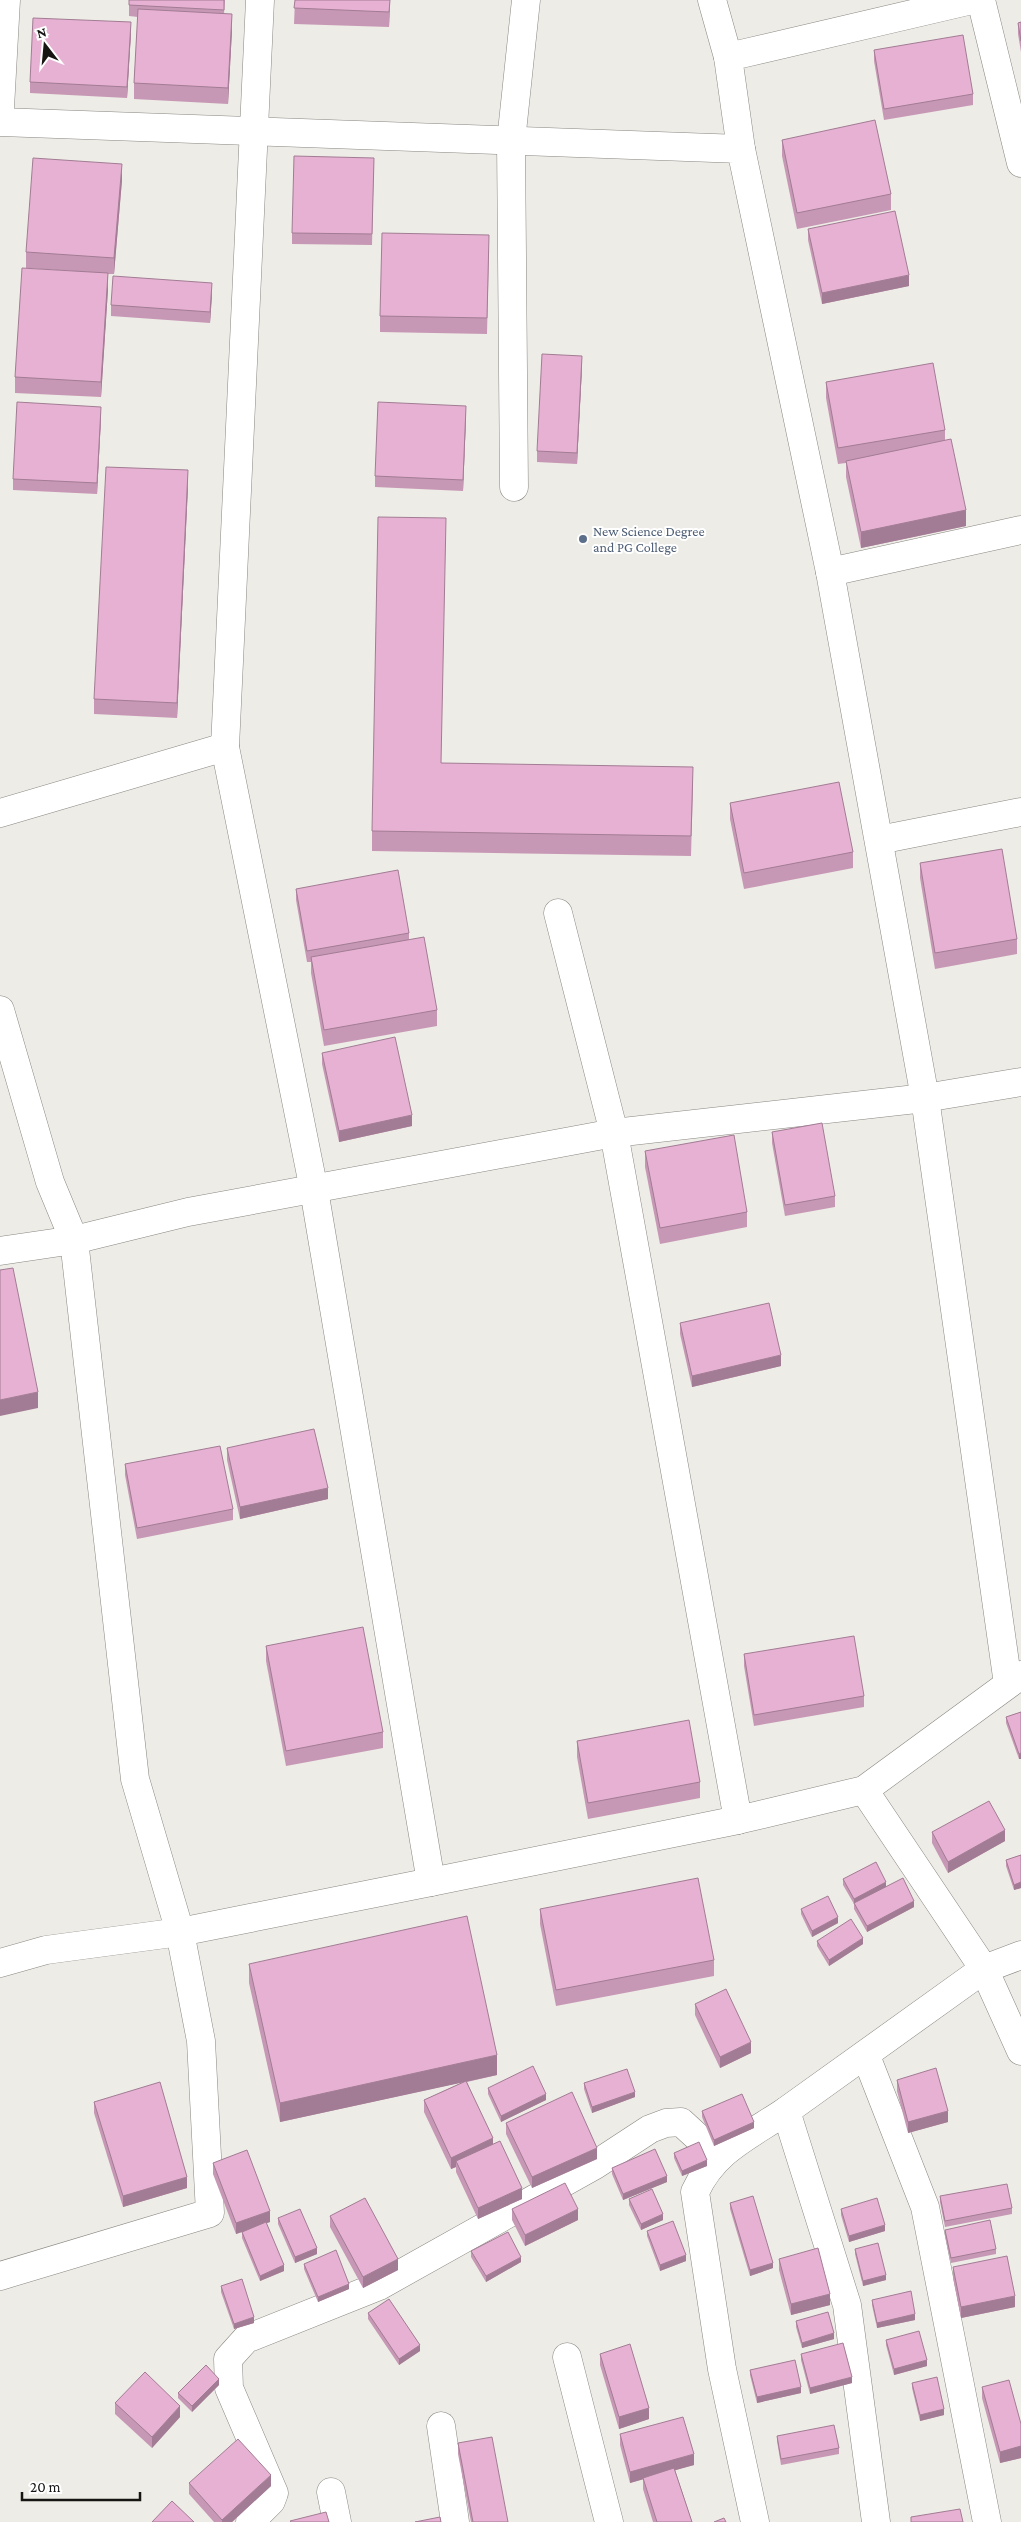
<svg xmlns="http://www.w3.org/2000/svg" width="1021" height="2522" font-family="'Crimson Pro',serif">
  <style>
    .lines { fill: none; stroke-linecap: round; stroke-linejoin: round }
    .minor-casing { stroke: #898782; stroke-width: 29 }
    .minor { stroke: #fff; stroke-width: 28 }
    .wall { fill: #c798b5 }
    .shaded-wall { fill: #a27c94 }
    .building { fill: #e7b1d3; stroke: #a27c94 }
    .service-dot { fill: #5c6f8a; stroke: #fff; stroke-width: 2 }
    .labels { text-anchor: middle; stroke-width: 4; stroke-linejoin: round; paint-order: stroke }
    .service-label { font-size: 14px; fill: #4e5e75; stroke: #fff; text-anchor: start }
  </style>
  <rect width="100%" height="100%" fill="#eeece6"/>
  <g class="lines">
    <defs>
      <g id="minor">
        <polyline points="260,0 225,747 314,1190 431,1882"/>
        <polyline points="712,0 728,57"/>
        <polyline points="981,0 1021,163"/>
        <polyline points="0,108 6,0"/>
        <polyline points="0,122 741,149 830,572 925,1098 1008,1684"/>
        <polyline points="741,149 728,57 972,0"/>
        <polyline points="514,487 511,141 526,0"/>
        <polyline points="830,572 1021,530"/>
        <polyline points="0,813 225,747"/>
        <polyline points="879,840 1021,812"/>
        <polyline points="558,913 614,1133 738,1820"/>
        <polyline points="0,1010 50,1182 74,1240 135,1779 180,1932 201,2041 210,2213 0,2276"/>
        <polyline points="0,1251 74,1240 188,1212 614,1133 925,1098 1021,1082"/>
        <polyline points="864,1790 984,1969 1021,2051"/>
        <polyline points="0,1963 46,1950 180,1932 431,1882 738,1820 864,1790 1021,1675"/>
        <polyline points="866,2056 925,2207 987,2522"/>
        <polyline points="567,2357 609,2522"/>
        <polyline points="441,2426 455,2522"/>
        <polyline points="331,2492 337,2522"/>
        <polyline points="250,2522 271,2501 274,2493 229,2388 228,2359 246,2339 379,2286 595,2165 650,2129 666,2123 681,2122 718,2156"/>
        <path d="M755,2522L722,2369L695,2192C714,2150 749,2136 786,2111"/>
        <polyline points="876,2522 847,2305 786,2111 984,1969 1021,1955"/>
      </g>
    </defs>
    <use href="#minor" class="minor-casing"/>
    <use href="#minor" class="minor"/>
  </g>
  <g class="wall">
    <polygon points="129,0 225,0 224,14 232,30 228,104 134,99 134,83 138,17 129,16"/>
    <polygon points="295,0 390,0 389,27 294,24"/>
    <polygon points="1021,22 1021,52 1018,34 1018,23"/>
    <polygon points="131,33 127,98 30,93 30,82"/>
    <polygon points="874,50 973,94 973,105 884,120 874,61"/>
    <polygon points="782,140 891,194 891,210 797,229 782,156"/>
    <polygon points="374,158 372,245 292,244 292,233"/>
    <polygon points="122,180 114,274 108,274 108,289 101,397 15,393 15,377 72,271 26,268 26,252"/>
    <polygon points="808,229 909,286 822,304 808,240"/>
    <polygon points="489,250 487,334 380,332 380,316"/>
    <polygon points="212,294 210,323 111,316 111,305"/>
    <polygon points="582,367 577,464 537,462 537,451"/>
    <polygon points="826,382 945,430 945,441 966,526 861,548 846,477 846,463 838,464 826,398"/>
    <polygon points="466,417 463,491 375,487 375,476"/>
    <polygon points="101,418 97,494 13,490 13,479"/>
    <polygon points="188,486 177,718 94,714 94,699"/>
    <polygon points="441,763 693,786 691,856 372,851 372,831"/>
    <polygon points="730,803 853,852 853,868 744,889 730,819"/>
    <polygon points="920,863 1017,939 1017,954 935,969 920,878"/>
    <polygon points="296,889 409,933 409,939 437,1010 437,1026 324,1046 311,973 311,962 307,962 296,900"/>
    <polygon points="322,1053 412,1126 339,1142 322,1064"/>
    <polygon points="772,1132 835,1196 835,1207 785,1216 772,1143"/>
    <polygon points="645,1151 747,1212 747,1227 660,1244 645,1167"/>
    <polygon points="680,1323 781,1366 692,1387 680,1334"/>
    <polygon points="227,1448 328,1499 240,1519 227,1460"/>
    <polygon points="125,1464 233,1509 233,1520 137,1539 125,1475"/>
    <polygon points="266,1646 383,1732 383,1748 286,1766 266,1661"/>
    <polygon points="744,1654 864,1696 864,1707 754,1726 744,1666"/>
    <polygon points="1021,1712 1021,1759 1019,1759 1006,1723 1006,1717"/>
    <polygon points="577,1741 700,1782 700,1798 588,1819 577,1757"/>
    <polygon points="932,1832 1005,1841 948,1873 932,1843"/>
    <polygon points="1021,1855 1021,1888 1014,1890 1006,1866 1006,1860"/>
    <polygon points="843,1879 886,1887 914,1907 867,1932 854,1909 854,1904 843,1885"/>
    <polygon points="540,1909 714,1960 714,1976 556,2006 540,1924"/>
    <polygon points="801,1909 838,1923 812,1937 801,1914"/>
    <polygon points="817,1941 863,1944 829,1966 817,1946"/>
    <polygon points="249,1964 497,2075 467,2082 493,2144 522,2199 478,2219 456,2172 456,2167 451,2169 424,2112 424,2100 463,2082 280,2122 249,1983"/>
    <polygon points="695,2004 751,2053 720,2068 695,2015"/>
    <polygon points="897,2080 948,2122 908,2133 897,2091"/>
    <polygon points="584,2083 635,2097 592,2113 584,2089"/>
    <polygon points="488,2088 546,2100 501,2122 488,2094"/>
    <polygon points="94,2102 187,2188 123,2207 94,2113"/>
    <polygon points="702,2111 754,2128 714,2146 702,2117"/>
    <polygon points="506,2123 597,2159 532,2188 506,2134"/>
    <polygon points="674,2153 707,2166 682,2176 674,2158"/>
    <polygon points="213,2163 270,2222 266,2223 284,2271 260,2281 242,2238 242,2232 245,2231 236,2234 213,2174"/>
    <polygon points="612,2168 667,2182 623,2200 612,2174"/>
    <polygon points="940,2196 1012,2208 1012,2214 945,2227 940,2202"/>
    <polygon points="629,2199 663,2220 641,2230 629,2205"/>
    <polygon points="730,2203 773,2268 750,2276 730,2209"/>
    <polygon points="512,2209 578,2220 525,2246 512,2220"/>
    <polygon points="841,2209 885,2231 849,2242 841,2215"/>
    <polygon points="330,2216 398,2270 363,2288 330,2227"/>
    <polygon points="278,2218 317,2254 295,2263 278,2224"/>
    <polygon points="945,2230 996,2249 996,2254 951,2263 945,2235"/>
    <polygon points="647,2231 686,2261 660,2271 647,2236"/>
    <polygon points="855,2249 886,2280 863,2286 855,2254"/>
    <polygon points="471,2251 521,2262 486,2282 471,2257"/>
    <polygon points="779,2259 830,2305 791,2315 779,2270"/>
    <polygon points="304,2264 349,2289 318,2302 304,2269"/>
    <polygon points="953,2267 1015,2307 961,2318 953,2278"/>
    <polygon points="221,2286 254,2323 234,2329 221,2292"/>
    <polygon points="872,2300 915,2320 877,2328 872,2305"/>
    <polygon points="368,2313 420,2351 399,2365 368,2319"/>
    <polygon points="796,2321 834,2339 802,2348 796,2327"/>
    <polygon points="886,2340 927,2366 894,2375 886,2345"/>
    <polygon points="600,2354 649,2419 619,2429 600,2365"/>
    <polygon points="801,2354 852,2383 810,2394 801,2360"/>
    <polygon points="750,2370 801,2393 757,2403 750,2375"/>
    <polygon points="912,2383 944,2415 920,2421 912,2388"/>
    <polygon points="219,2385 192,2412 178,2398 178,2393"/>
    <polygon points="982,2387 1021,2424 1021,2458 1000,2463 982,2398"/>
    <polygon points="115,2403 180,2417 152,2448 115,2414"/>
    <polygon points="620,2434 694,2465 675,2470 692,2522 653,2522 643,2489 643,2479 630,2483 620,2445"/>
    <polygon points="777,2436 839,2448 839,2454 781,2465 777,2441"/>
    <polygon points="458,2443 508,2522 471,2522 458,2454"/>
    <polygon points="189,2483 271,2486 232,2522 214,2522 189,2494"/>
  </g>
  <g class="shaded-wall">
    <polygon points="390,0 389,27 389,12"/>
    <polygon points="232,14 232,30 228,104 228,88"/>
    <polygon points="131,22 131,33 127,98 127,87"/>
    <polygon points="122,164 122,180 114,274 114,258"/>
    <polygon points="108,273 108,289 101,397 101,382"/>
    <polygon points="909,275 909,286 822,304 822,293"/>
    <polygon points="212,283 212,294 210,323 210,312"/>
    <polygon points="582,356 582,367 577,464 577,453"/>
    <polygon points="466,406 466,417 463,491 463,480"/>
    <polygon points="101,407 101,418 97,494 97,483"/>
    <polygon points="188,470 188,486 177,718 177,703"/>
    <polygon points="966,510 966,526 861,548 861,532"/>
    <polygon points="412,1115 412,1126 339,1142 339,1131"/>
    <polygon points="781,1355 781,1366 692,1387 692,1376"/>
    <polygon points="38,1392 38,1408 0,1416 0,1400"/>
    <polygon points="328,1488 328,1499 240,1519 240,1507"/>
    <polygon points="1021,1753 1021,1759 1019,1759 1019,1754"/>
    <polygon points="1005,1830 1005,1841 948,1873 948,1862"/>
    <polygon points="886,1882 886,1888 854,1904 854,1899"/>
    <polygon points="1021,1882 1021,1888 1014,1890 1014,1885"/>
    <polygon points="914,1901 914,1907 867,1932 867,1926"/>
    <polygon points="838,1917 838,1923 812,1937 812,1931"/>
    <polygon points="863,1938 863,1944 829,1966 829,1960"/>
    <polygon points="751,2042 751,2053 720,2068 720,2057"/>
    <polygon points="497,2055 497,2075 280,2122 280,2103"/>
    <polygon points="635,2092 635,2097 592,2113 592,2107"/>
    <polygon points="546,2094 546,2100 501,2122 501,2116"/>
    <polygon points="948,2111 948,2122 908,2133 908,2122"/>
    <polygon points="754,2122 754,2128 714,2146 714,2140"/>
    <polygon points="493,2138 493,2149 456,2161 456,2167 451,2169 451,2158"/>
    <polygon points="597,2148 597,2159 532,2188 532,2177"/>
    <polygon points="707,2160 707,2166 682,2176 682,2171"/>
    <polygon points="667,2176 667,2182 623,2200 623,2194"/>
    <polygon points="187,2177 187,2188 123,2207 123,2196"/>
    <polygon points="522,2188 522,2199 478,2219 478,2208"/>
    <polygon points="578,2209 578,2220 525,2246 525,2235"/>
    <polygon points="270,2211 270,2222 236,2234 236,2223"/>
    <polygon points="663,2214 663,2220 641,2230 641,2224"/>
    <polygon points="885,2225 885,2231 849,2242 849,2236"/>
    <polygon points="317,2248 317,2254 295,2263 295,2257"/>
    <polygon points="686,2255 686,2261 660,2271 660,2265"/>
    <polygon points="521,2257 521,2262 486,2282 486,2276"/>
    <polygon points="398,2259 398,2270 363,2288 363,2277"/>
    <polygon points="773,2263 773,2268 750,2276 750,2270"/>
    <polygon points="284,2265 284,2271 260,2281 260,2276"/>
    <polygon points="886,2275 886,2280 863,2286 863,2281"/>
    <polygon points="349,2284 349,2289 318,2302 318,2297"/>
    <polygon points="830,2294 830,2305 791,2315 791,2304"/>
    <polygon points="1015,2296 1015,2307 961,2318 961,2307"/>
    <polygon points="915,2314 915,2320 877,2328 877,2323"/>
    <polygon points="254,2317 254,2323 234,2329 234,2324"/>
    <polygon points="834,2333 834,2339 802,2348 802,2343"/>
    <polygon points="420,2345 420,2351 399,2365 399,2359"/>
    <polygon points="927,2360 927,2366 894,2375 894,2369"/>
    <polygon points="852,2377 852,2383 810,2394 810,2388"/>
    <polygon points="219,2379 219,2385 192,2412 192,2406"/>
    <polygon points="801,2387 801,2393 757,2403 757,2397"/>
    <polygon points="180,2406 180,2417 152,2448 152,2437"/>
    <polygon points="649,2408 649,2419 619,2429 619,2417"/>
    <polygon points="944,2409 944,2415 920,2421 920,2415"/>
    <polygon points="1021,2446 1021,2458 1000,2463 1000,2452"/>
    <polygon points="694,2454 694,2465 630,2483 630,2472"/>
    <polygon points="271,2475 271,2486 232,2522 222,2522 222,2520"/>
  </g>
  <g class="building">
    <polygon points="129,0 224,0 224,10 129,5"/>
    <polygon points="295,0 390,0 389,12 294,8"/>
    <polygon points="138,9 232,14 228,88 134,83"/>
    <polygon points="33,18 131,22 127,87 30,82"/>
    <polygon points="1021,22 1021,41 1018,23"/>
    <polygon points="963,35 973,94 884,109 874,50"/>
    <polygon points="875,120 891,194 797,213 782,140"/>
    <polygon points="294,156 374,158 372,234 292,233"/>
    <polygon points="33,158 122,164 114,258 26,252"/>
    <polygon points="895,211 909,275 822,293 808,229"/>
    <polygon points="382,233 489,235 487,318 380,316"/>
    <polygon points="22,268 108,273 101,382 15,377"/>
    <polygon points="113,276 212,283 210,312 111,305"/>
    <polygon points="542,354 582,356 577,453 537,451"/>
    <polygon points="933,363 945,430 838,448 826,382"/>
    <polygon points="17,402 101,407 97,483 13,479"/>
    <polygon points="378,402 466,406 463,480 375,476"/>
    <polygon points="951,439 966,510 861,532 846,461"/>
    <polygon points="106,467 188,470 177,703 94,699"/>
    <polygon points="378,517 446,518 441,763 693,767 691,836 372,831"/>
    <polygon points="839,782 853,852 744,873 730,803"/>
    <polygon points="1002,849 1017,939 935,953 920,863"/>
    <polygon points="398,870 409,933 307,951 296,889"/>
    <polygon points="424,937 437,1010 324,1030 311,957"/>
    <polygon points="395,1037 412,1115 339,1131 322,1053"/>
    <polygon points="822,1123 835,1196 785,1205 772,1132"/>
    <polygon points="734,1135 747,1212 660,1228 645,1151"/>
    <polygon points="13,1268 38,1392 0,1400 0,1270"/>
    <polygon points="769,1303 781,1355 692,1376 680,1323"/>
    <polygon points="314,1429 328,1488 240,1507 227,1448"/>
    <polygon points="220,1446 233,1509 137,1528 125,1464"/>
    <polygon points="363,1627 383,1732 286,1751 266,1646"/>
    <polygon points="854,1636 864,1696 754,1715 744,1654"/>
    <polygon points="1021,1712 1021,1753 1019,1754 1006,1717"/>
    <polygon points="689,1720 700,1782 588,1803 577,1741"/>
    <polygon points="989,1801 1005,1830 948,1862 932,1832"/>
    <polygon points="1021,1855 1021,1882 1014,1885 1006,1860"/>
    <polygon points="876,1862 886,1882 854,1899 843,1879"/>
    <polygon points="698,1878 714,1960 556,1990 540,1909"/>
    <polygon points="903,1878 914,1901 867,1926 854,1903"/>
    <polygon points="828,1896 838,1917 812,1931 801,1909"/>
    <polygon points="467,1916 497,2055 280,2103 249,1964"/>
    <polygon points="851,1919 863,1938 829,1960 817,1941"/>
    <polygon points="726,1989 751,2042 720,2057 695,2004"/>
    <polygon points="533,2066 546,2094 501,2116 488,2088"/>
    <polygon points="936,2068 948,2111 908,2122 897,2080"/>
    <polygon points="627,2069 635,2092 592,2107 584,2083"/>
    <polygon points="466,2081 493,2138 451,2158 424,2100"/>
    <polygon points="160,2082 187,2177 123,2196 94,2102"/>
    <polygon points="572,2092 597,2148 532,2177 506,2123"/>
    <polygon points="742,2094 754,2122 714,2140 702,2111"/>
    <polygon points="500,2141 522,2188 478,2208 456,2161"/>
    <polygon points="699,2142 707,2160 682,2171 674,2153"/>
    <polygon points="655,2149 667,2176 623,2194 612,2168"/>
    <polygon points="247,2150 270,2211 236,2223 213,2163"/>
    <polygon points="565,2183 578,2209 525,2235 512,2209"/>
    <polygon points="1007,2184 1012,2208 945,2221 940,2196"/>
    <polygon points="652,2189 663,2214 641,2224 629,2199"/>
    <polygon points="753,2196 773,2263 750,2270 730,2203"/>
    <polygon points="365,2198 398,2259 363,2277 330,2216"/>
    <polygon points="877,2198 885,2225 849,2236 841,2209"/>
    <polygon points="300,2209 317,2248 295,2257 278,2218"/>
    <polygon points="990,2220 996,2249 951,2258 945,2230"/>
    <polygon points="673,2221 686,2255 660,2265 647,2231"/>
    <polygon points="266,2222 284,2265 260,2276 242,2232"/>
    <polygon points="508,2232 521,2257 486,2276 471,2251"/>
    <polygon points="878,2243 886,2275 863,2281 855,2249"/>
    <polygon points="818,2248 830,2294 791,2304 779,2259"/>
    <polygon points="336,2250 349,2284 318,2297 304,2264"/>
    <polygon points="1007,2256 1015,2296 961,2307 953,2267"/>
    <polygon points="242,2279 254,2317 234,2324 221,2286"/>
    <polygon points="911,2291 915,2314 877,2323 872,2300"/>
    <polygon points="389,2299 420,2345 399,2359 368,2313"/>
    <polygon points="828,2312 834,2333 802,2343 796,2321"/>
    <polygon points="919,2331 927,2360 894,2369 886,2340"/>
    <polygon points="843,2343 852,2377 810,2388 801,2354"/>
    <polygon points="630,2344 649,2408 619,2417 600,2354"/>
    <polygon points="795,2360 801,2387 757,2397 750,2370"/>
    <polygon points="206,2365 219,2379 192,2406 178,2393"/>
    <polygon points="145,2372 180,2406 152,2437 115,2403"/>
    <polygon points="937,2377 944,2409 920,2415 912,2383"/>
    <polygon points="1009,2380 1021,2424 1021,2446 1000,2452 982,2387"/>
    <polygon points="683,2417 694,2454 630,2472 620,2434"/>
    <polygon points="834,2425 839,2448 781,2459 777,2436"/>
    <polygon points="492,2437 508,2522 473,2522 458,2443"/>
    <polygon points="238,2439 271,2475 222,2520 189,2483"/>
    <polygon points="674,2468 692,2522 657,2522 643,2478"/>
    <polygon points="172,2501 194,2522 152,2522"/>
    <polygon points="960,2509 963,2522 911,2522 911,2517"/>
    <polygon points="326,2512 329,2522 291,2522 290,2521"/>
    <polygon points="440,2517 441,2522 415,2522"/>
    <polygon points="724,2518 726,2522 714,2522"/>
  </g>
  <circle class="service-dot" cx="583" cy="539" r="5"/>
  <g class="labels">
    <g class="service-label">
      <text x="593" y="536">New Science Degree<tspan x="593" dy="16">and PG College</tspan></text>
    </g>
  </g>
  <g transform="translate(45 45) rotate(344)" stroke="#ffffff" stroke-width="4" paint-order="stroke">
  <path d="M0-4L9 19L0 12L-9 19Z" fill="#161513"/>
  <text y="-8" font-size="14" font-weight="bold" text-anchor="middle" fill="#161513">N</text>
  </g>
  <path d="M22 2492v8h118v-8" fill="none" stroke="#161513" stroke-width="2.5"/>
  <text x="30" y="2492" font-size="15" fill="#161513" stroke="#ffffff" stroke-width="4" paint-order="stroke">20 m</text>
</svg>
